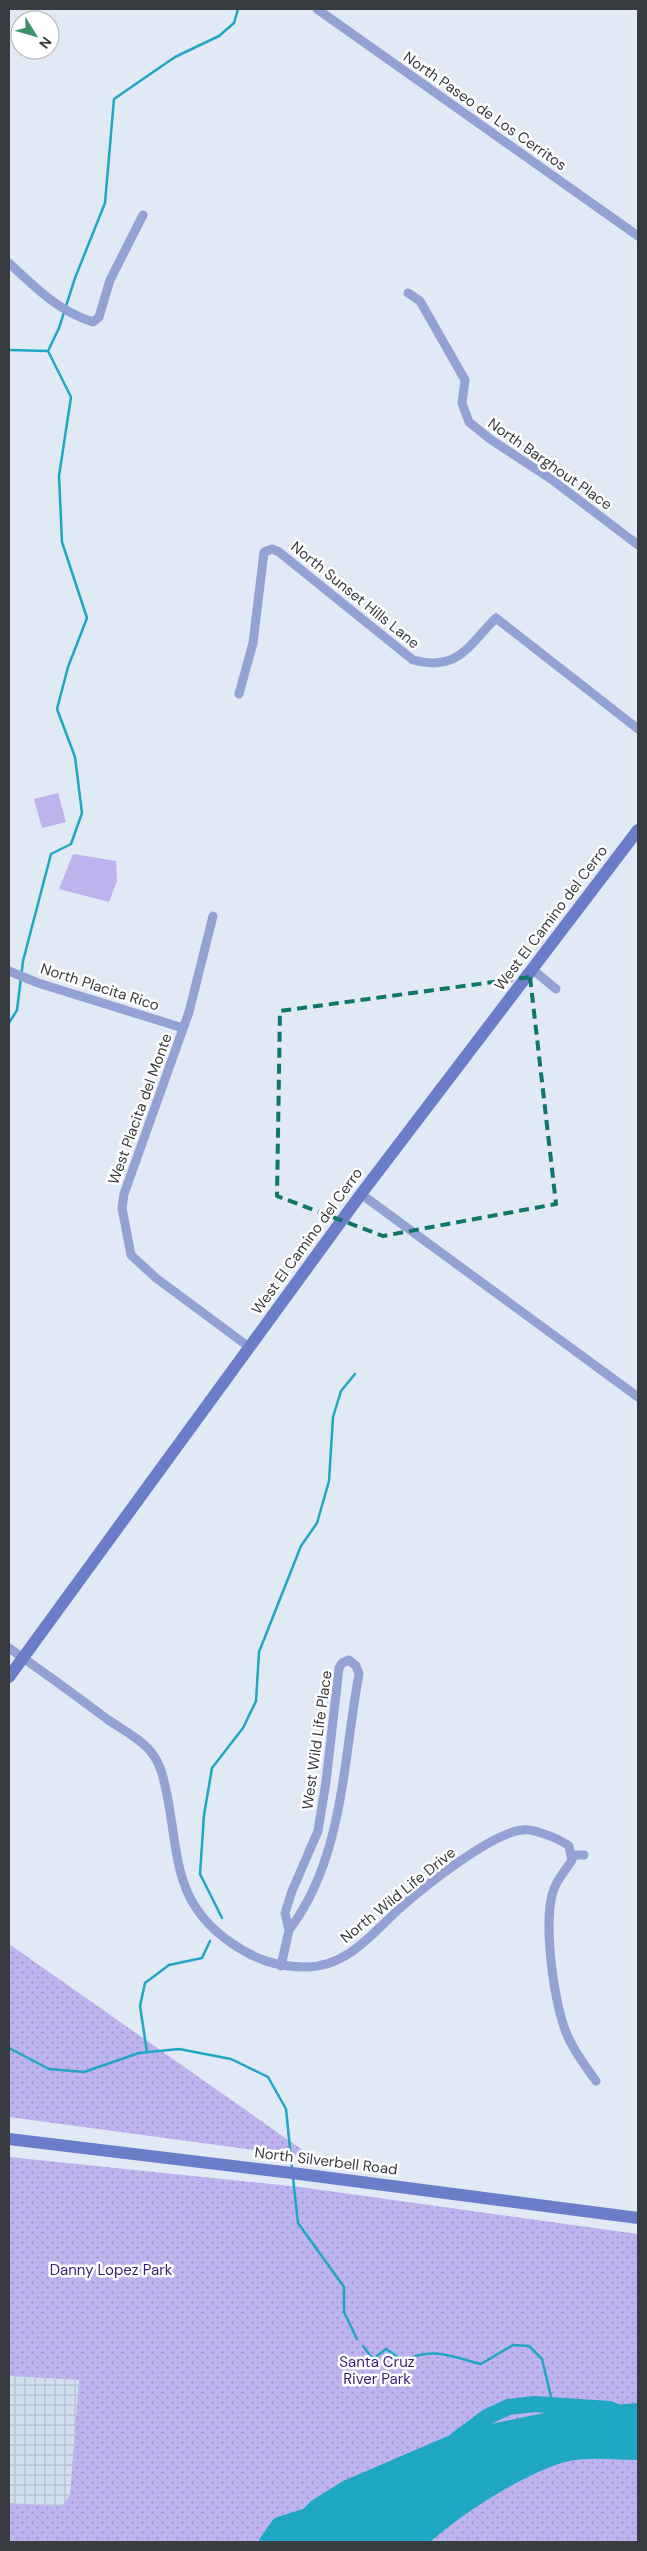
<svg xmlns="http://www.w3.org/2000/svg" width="647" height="2551" font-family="'DM Sans',sans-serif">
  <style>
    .industrial { fill: url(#industrial-grid) }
    .park { fill: url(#park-dots) }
    .pitch { fill: #bdb3ee }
    .water { fill: #20a7c3 }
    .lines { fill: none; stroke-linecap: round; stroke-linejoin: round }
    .stream { stroke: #20a7c3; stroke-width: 2.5 }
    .river { stroke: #20a7c3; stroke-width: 16 }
    .street { stroke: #93a1d5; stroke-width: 9 }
    .secondary { stroke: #6b7dc9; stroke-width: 12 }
    .marked { fill: none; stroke: #0f766e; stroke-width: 4; stroke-dasharray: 10 6; stroke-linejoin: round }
    .labels { text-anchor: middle; stroke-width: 5; stroke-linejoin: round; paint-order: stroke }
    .street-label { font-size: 15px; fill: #383b3f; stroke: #fff }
    .park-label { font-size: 15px; fill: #3b1d78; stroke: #fff }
  </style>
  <defs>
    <pattern id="industrial-grid" width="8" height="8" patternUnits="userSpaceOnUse" patternTransform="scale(1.25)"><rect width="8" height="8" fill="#d1dfef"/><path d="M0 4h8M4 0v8" fill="none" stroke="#b4c0ce"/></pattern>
    <pattern id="park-dots" width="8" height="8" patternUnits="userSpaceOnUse" patternTransform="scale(1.25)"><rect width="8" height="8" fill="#bdb3ee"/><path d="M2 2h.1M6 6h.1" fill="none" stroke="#9b93c2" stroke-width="1.8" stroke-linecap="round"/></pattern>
  </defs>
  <rect width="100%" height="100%" fill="#e1e9f4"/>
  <polygon class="industrial" points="9,2376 79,2380 71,2495 62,2506 9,2503"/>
  <g class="park">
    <polygon points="9,1944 314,2158 9,2117"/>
    <polygon points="9,2157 300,2187 638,2234 638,2542 9,2542 9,2503 62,2506 70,2495 79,2380 9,2376"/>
  </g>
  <g class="pitch">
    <polygon points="58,793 66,822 42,828 34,799"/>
    <polygon points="73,854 116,861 117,881 109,902 59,889"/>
  </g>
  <path class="water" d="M638,2403V2460C615,2460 587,2456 565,2462C523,2474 463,2513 430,2542H272L311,2501L343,2481L462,2430L563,2409Z"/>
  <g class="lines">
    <g class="stream">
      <polyline points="9,350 47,351"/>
      <polyline points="9,1023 17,1010 23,961 51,854 71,844 82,813 75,757 57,709 68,667 87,618 62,542 59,476 71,397 48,351 59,328 75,278 105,203 114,99 175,57 219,36 234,23 238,9"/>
      <polyline points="222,1918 200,1874 204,1815 212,1768 243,1728 256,1701 259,1652 301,1546 317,1523 329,1481 333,1417 341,1391 355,1374"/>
      <polyline points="9,2048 49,2069 84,2072 139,2053 179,2049 231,2059 268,2077 286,2109 292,2168"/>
      <polyline points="147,2052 140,2006 145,1983 169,1965 202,1958 210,1941"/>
      <polyline points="293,2178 298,2223 344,2287 344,2312 357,2339"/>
      <path d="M363,2346L373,2359L386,2349L404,2361C431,2346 453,2357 481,2364L513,2345L529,2346L542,2359L553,2405"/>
    </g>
    <g class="river">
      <polyline points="456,2440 487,2417 508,2407 534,2404 610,2409 638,2421"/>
      <polyline points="267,2542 279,2525 311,2515"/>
    </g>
    <g class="street">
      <polyline points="317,9 638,236"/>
      <path d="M9,263C35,287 58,311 93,322L99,317L110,280L143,215"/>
      <polyline points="408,293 420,301 465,380 462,403 469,422 490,439 551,479 638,545"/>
      <path d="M239,694L253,643L264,552L272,549L279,552L413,660C458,672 468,646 496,618L638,729"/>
      <polyline points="213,916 189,1012 124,1194 122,1208 131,1255 156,1278 249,1347"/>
      <polyline points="532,969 556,989"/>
      <polyline points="9,971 38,983 183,1028"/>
      <polyline points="361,1194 638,1397"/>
      <path d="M9,1648C42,1671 75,1695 107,1719C121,1729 141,1739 151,1752C162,1765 165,1785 168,1800C179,1860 175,1903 230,1942C254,1959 276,1967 306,1967C347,1967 373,1933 400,1908C424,1887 491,1833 522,1830C533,1828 560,1839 569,1846L572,1860C566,1870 558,1878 554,1889C542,1919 554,2010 569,2039C576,2054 586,2067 596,2081"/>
      <polyline points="572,1855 584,1855"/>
      <path d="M281,1966L289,1930L285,1913L292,1891L318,1831L326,1782L339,1668L342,1663L349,1660L356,1666L359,1674C343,1759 344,1858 289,1930"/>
    </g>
    <g class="secondary">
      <polyline points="9,1677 361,1194 638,830"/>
      <polyline points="9,2139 292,2173 638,2218"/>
    </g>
  </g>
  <path class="marked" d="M530,977L556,1204L383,1236L277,1196L280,1011Z"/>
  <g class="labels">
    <g class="street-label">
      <text transform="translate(485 111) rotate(35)" y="5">North Paseo de Los Cerritos</text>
      <text transform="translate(550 464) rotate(35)" y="5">North Barghout Place</text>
      <text transform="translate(355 595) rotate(39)" y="5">North Sunset Hills Lane</text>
      <text transform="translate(551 918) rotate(-53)" y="5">West El Camino del Cerro</text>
      <text transform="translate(100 987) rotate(18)" y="5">North Placita Rico</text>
      <text transform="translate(140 1109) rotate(-70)" y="5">West Placita del Monte</text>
      <text transform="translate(307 1241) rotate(-54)" y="5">West El Camino del Cerro</text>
      <text transform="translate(317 1740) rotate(-82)" y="5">West Wild Life Place</text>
      <text transform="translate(398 1895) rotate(-39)" y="5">North Wild Life Drive</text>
      <text transform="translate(326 2161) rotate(7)" y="5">North Silverbell Road</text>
    </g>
    <g class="park-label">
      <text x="111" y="2275">Danny Lopez Park</text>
      <text x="377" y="2367">Santa Cruz<tspan x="377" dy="17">River Park</tspan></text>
    </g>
  </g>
  <rect width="647" height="2551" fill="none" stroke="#383b3f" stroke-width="20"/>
  <g transform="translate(35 35) rotate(127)"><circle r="24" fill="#ffffff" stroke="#afb1b2"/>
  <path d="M0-4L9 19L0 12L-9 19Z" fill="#3b9469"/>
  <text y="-8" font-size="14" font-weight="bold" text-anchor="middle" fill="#383b3f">N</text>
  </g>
</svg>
